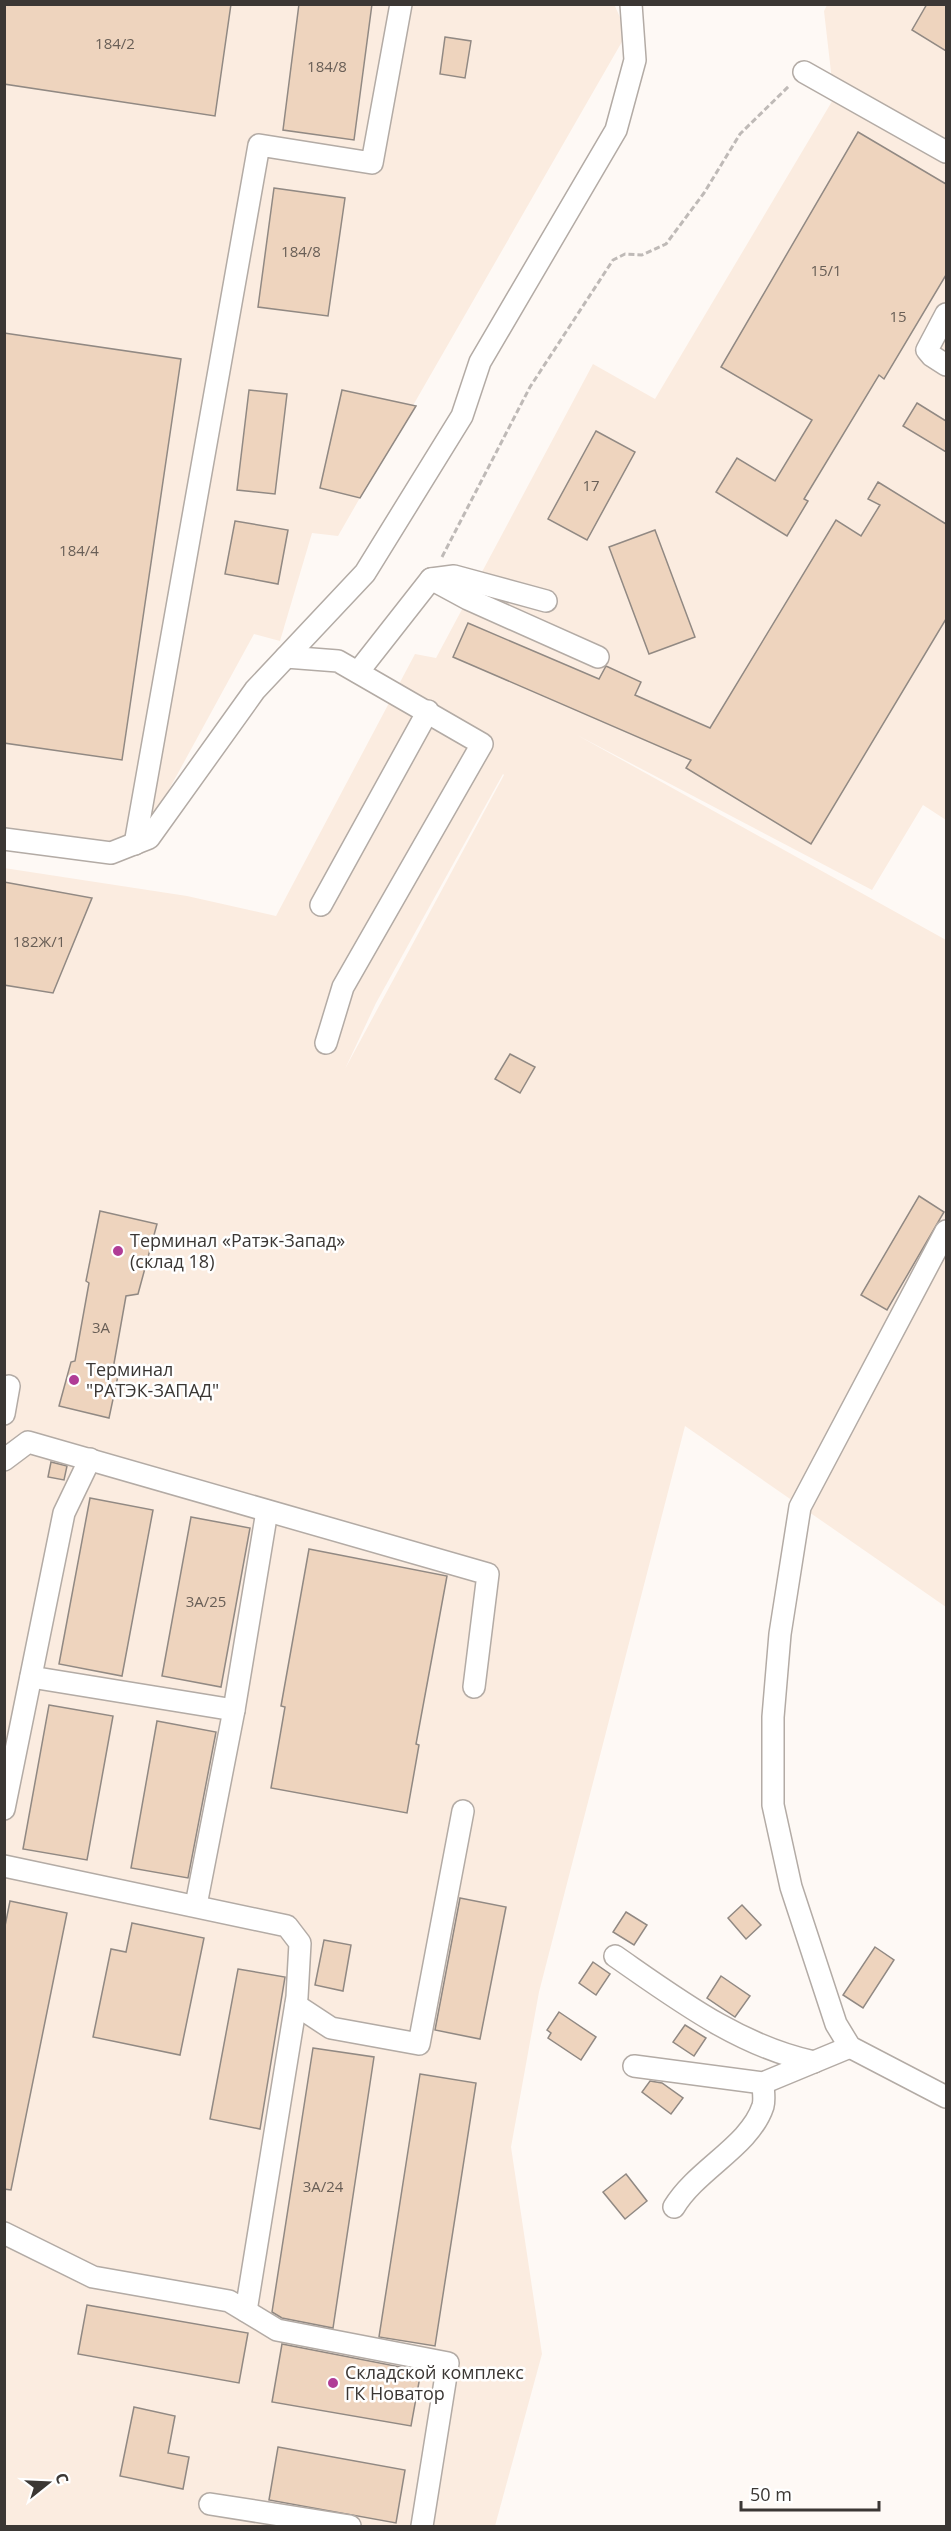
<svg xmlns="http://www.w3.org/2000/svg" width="951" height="2531" font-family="'Open Sans',sans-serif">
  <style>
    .built { fill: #fbece0; fill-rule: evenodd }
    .building { fill: #eed4be; stroke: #918983; stroke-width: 1.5 }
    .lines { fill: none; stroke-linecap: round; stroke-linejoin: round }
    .minor-casing { stroke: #b3aba5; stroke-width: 24 }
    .path { stroke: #bfbab7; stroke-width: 3; stroke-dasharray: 6 3; stroke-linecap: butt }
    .minor { stroke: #fff; stroke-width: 21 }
    .poi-dot { fill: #b03c96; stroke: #fff; stroke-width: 2 }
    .labels { text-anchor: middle; stroke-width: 5; stroke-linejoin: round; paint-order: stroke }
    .number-label { font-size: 15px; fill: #685e56 }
    .poi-label { font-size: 18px; fill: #3b3734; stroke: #fff; text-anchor: start }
  </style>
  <rect width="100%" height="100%" fill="#fef9f5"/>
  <g class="built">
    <polygon points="614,4 627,33 338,536 312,533 280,641 254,634 148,828 110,844 5,827 4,5"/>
    <path d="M827,5H946V820L923,805L872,890L577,735L946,940V1607L685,1426L539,1992L511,2147L542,2354L495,2526H5L4,868L187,896L276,916L415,654L436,658L593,364L655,399L834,98L824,11ZM503,774L504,775L345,1069L376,1003Z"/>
  </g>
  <g class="building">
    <polygon points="4,4 231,4 215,116 4,84"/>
    <polygon points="299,4 372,4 354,140 283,130"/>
    <polygon points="927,4 946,4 946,51 912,30"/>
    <polygon points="445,37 471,41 465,78 440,74"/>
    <polygon points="858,132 946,184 946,275 884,379 879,375 804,499 808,501 787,536 716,492 737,458 775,481 812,420 721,367"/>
    <polygon points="274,188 345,198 328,316 258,307"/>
    <polygon points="4,333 181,359 122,760 4,743"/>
    <polygon points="249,390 287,394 275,494 237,490"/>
    <polygon points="342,390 416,406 360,498 320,488"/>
    <polygon points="917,403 946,421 946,452 903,426"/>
    <polygon points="596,431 635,452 587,540 548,519"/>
    <polygon points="878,482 946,524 946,619 811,844 686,768 691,760 453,657 468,623 599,679 606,666 641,682 635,695 710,728 836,520 861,536 880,505 868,499"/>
    <polygon points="235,521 288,530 278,584 225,574"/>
    <polygon points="655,530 695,637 649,654 609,547"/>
    <polygon points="4,882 92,898 53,993 4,985"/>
    <polygon points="510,1054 535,1067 520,1093 495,1079"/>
    <polygon points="919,1196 944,1212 887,1310 861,1295"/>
    <polygon points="100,1211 157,1224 138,1294 126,1296 113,1369 119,1371 109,1418 59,1406 71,1362 75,1361 89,1283 86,1281"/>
    <polygon points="51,1462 67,1466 64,1480 48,1477"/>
    <polygon points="90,1498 153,1510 122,1676 59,1664"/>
    <polygon points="191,1517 250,1528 221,1687 162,1676"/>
    <polygon points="309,1549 447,1576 416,1744 419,1745 407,1813 271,1788 285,1707 281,1706"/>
    <polygon points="49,1705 113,1716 87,1860 23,1849"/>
    <polygon points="157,1721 216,1732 188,1878 131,1868"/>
    <polygon points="460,1898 506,1907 480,2039 435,2030"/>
    <polygon points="10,1901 67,1913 11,2190 4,2189 4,1931"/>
    <polygon points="742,1905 761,1925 746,1939 728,1918"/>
    <polygon points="626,1912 647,1925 634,1945 613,1932"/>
    <polygon points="132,1923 204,1938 180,2055 93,2037 111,1949 126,1952"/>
    <polygon points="324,1940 351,1945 343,1991 315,1985"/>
    <polygon points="875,1947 894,1960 863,2008 843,1995"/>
    <polygon points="593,1962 610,1974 596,1995 579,1983"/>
    <polygon points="238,1969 285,1977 260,2129 210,2119"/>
    <polygon points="721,1976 750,1996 735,2017 707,1998"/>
    <polygon points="559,2012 596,2037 581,2060 548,2038 551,2033 547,2030"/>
    <polygon points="685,2025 706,2038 694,2056 673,2042"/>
    <polygon points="313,2048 374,2057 333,2328 282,2318 272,2312"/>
    <polygon points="420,2074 476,2083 435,2346 379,2337"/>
    <polygon points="650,2081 662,2083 683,2098 671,2114 642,2092"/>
    <polygon points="626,2174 647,2201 625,2219 603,2192"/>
    <polygon points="87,2305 248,2333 239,2383 78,2354"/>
    <polygon points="282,2344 421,2371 411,2426 272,2402"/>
    <polygon points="134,2407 175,2416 168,2453 189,2457 183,2489 120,2476"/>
    <polygon points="278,2447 405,2470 396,2523 269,2500"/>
  </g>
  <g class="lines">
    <defs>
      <g id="minor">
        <polyline points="804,72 946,152"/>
        <polyline points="946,314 927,350 932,356 946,365"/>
        <polyline points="431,579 468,599 598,657"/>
        <polyline points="286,657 338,661 482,744 343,987 326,1043"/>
        <polyline points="358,672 431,579 454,576 546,601"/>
        <polyline points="4,839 111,853 149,838 255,690 365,573 462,416 480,362 616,130 635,60 631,4"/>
        <polyline points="135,844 259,145 372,163 401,4"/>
        <polyline points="321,905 428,711"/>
        <polyline points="946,1231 800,1507 780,1634 773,1717 773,1805 791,1887 836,2024 850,2047 946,2097"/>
        <polyline points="4,1414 9,1386"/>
        <polyline points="4,1460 28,1442 488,1574 474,1687"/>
        <polyline points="31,1677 234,1710"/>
        <polyline points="4,1809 64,1513 90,1459"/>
        <polyline points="4,1866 287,1926 300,1943 297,1997 246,2311"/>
        <polyline points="196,1905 234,1710 267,1511"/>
        <path d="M615,1956C677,1999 739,2046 814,2062"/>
        <polyline points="296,2005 331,2028 419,2044 463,1811"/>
        <polyline points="634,2066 763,2083 850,2047"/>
        <path d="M674,2207C697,2169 750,2146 763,2106C765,2099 763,2090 763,2083"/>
        <polyline points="4,2233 93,2277 229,2301 277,2330 448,2363 422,2526"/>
        <polyline points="210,2504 350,2526"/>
      </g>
    </defs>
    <use href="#minor" class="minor-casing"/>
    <polyline class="path" points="442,557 530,387 613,260 625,254 642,255 666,244 704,193 740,134 790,85"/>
    <use href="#minor" class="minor"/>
  </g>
  <g class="poi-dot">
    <circle cx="118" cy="1251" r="6"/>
    <circle cx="74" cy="1380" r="6"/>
    <circle cx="333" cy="2383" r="6"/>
  </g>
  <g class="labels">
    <g class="number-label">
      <text x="115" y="49">184/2</text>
      <text x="327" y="72">184/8</text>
      <text x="301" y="257">184/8</text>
      <text x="826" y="276">15/1</text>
      <text x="898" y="322">15</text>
      <text x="591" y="491">17</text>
      <text x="79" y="556">184/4</text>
      <text x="39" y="947">182Ж/1</text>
      <text x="101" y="1333">3А</text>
      <text x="206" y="1607">3А/25</text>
      <text x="323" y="2192">3А/24</text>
    </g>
    <g class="poi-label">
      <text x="130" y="1247">Терминал «Ратэк-Запад»<tspan x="130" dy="21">(склад 18)</tspan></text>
      <text x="86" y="1376">Терминал<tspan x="86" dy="21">"РАТЭК-ЗАПАД"</tspan></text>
      <text x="345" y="2379">Складской комплекс<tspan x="345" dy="21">ГК Новатор</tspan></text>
    </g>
  </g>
  <rect width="951" height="2531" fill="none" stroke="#3b3734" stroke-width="12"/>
  <g transform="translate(48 2483) rotate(72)" stroke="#ffffff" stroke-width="4.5" paint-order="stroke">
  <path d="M0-4.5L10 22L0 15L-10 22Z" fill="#3b3734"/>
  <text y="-9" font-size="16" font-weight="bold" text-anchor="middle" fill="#3b3734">С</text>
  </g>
  <path d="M741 2501v9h138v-9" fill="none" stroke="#3b3734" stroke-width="3"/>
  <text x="750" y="2501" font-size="18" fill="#3b3734" stroke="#ffffff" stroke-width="4.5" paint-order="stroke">50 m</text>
</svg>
